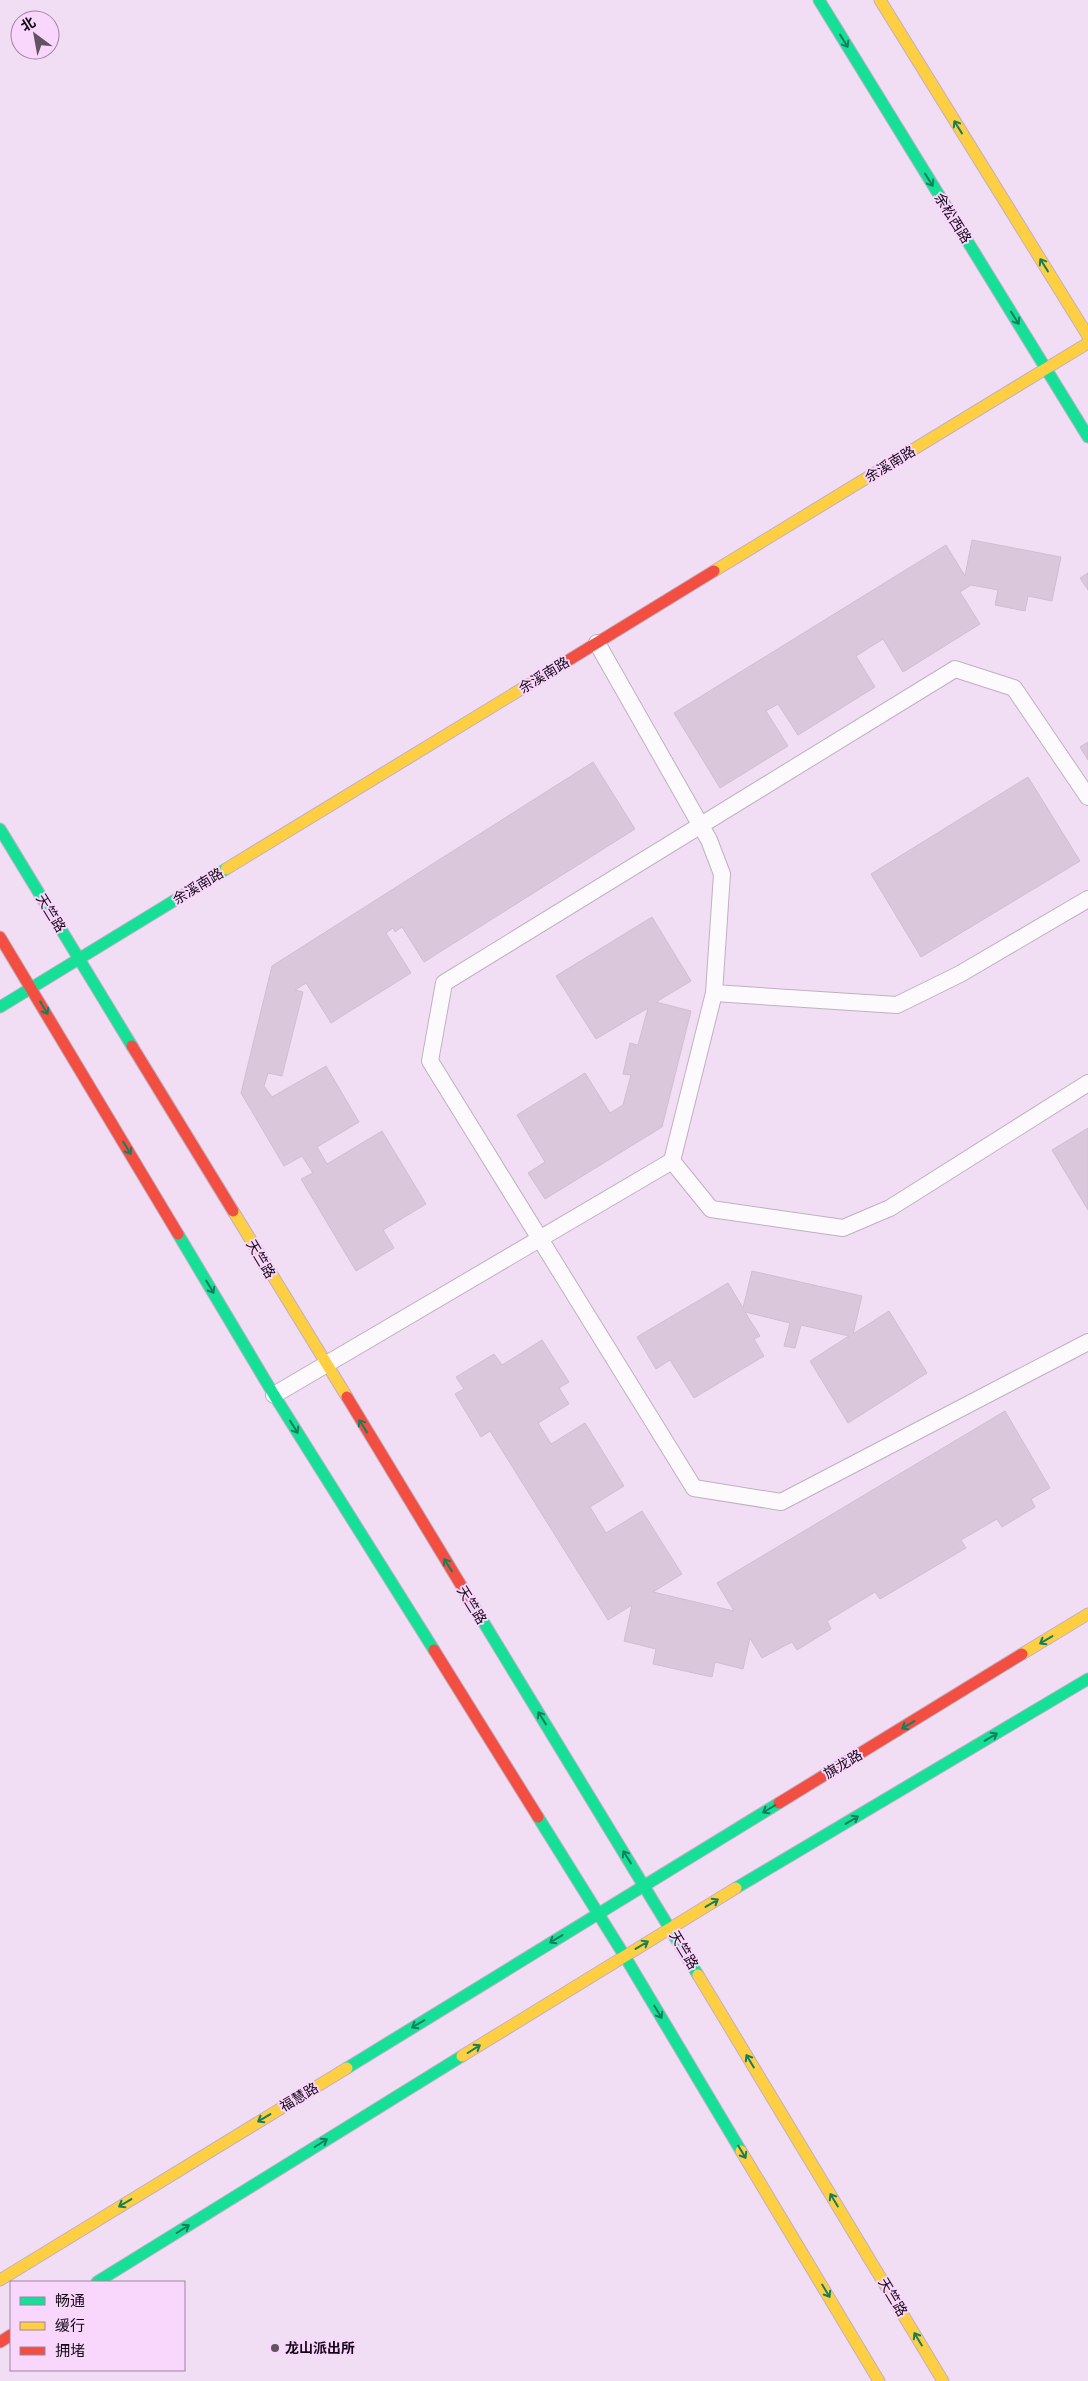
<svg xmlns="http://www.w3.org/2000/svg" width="1088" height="2381" font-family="'Archivo Narrow','Noto Sans SC',sans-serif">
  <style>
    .building { fill: #dac7dc; stroke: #cebfd0 }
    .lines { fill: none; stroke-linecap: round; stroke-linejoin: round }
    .lane-casing { stroke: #bfb0c1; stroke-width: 18 }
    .fast-casing { stroke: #bfb0c1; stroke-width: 13 }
    .slow-casing { stroke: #bfb0c1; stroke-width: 13 }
    .jam-casing { stroke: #bfb0c1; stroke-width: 13 }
    .lane { stroke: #fdfafd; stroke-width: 16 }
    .fast { stroke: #16e098; stroke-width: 11 }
    .slow { stroke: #ffcf43; stroke-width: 11 }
    .jam { stroke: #f24e42; stroke-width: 11 }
    .oneway { stroke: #157f5d }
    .poi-dot { fill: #625363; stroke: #f9d6fc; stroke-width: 2 }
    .labels { text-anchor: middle; stroke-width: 4; stroke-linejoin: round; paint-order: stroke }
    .street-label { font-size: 14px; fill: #140815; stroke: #f9d6fc }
    .poi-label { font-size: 14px; font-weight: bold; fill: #140815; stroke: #f9d6fc; text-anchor: start }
  </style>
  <rect width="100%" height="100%" fill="#f2def4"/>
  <g class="building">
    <polygon points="972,540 1061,557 1052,601 1028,596 1025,611 995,605 998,590 971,585 960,592 980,624 903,672 883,639 856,656 875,687 798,735 778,704 766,711 788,746 720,788 674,713 946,545 965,576"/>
    <polygon points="1088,573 1088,590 1080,578"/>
    <polygon points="1088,742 1088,760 1080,747"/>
    <polygon points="593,762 635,829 424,962 402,927 395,932 393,928 386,933 411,973 331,1023 306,983 295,990 303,992 282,1076 268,1073 264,1086 272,1097 326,1066 359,1122 317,1147 327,1164 382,1131 426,1204 383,1230 394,1248 356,1271 301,1179 313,1173 302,1156 284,1166 241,1093 272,966"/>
    <polygon points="1028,777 1080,861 921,957 871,874"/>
    <polygon points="652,917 691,981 656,1002 691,1011 662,1127 545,1199 528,1173 545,1162 517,1115 585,1073 610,1113 623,1105 631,1075 623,1074 630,1043 638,1045 648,1008 596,1039 556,976"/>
    <polygon points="1088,1128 1088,1210 1052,1150"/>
    <polygon points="752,1271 862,1296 853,1334 889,1311 927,1373 848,1423 810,1361 849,1336 801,1325 795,1348 784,1346 790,1323 745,1312 760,1336 754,1339 764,1356 694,1398 670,1360 656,1369 637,1337 728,1283 743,1308"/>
    <polygon points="542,1340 569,1382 559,1388 569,1404 538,1423 551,1444 585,1423 624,1486 590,1507 606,1533 642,1511 682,1574 653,1592 734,1611 717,1583 1005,1411 1050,1488 1031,1499 1035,1507 1002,1527 997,1519 961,1540 966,1548 880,1599 875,1592 827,1621 831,1629 797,1650 792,1642 762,1658 750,1638 743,1669 715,1662 712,1677 653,1664 656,1649 624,1641 632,1605 608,1620 490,1431 481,1437 455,1394 464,1389 456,1377 494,1354 502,1365"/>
  </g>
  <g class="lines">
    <defs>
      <g id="lane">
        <polyline points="1088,797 1014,688 955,669 444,983 430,1061 694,1488 781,1502 1088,1342"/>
        <polyline points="714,993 897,1005 960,974 1088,899"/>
        <polyline points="672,1161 711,1209 843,1228 890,1208 1088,1083"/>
        <polyline points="274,1395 672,1161 714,993 722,874 709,840 597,643"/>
      </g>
      <g id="fast">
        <polyline points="819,0 1088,437"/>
        <polyline points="0,829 132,1046"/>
        <polyline points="0,1007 226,869"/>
        <polyline points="178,1234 274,1395 434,1650"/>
        <polyline points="470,1600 698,1975"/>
        <polyline points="538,1817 624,1955 741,2151"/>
        <polyline points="736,1888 1088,1679"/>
        <polyline points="347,2068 779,1803"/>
        <polyline points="97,2282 462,2056"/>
      </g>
      <g id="slow">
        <polyline points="880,0 1088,336"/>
        <polyline points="714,571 1088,343"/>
        <polyline points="226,869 533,682"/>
        <polyline points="233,1211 347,1397"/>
        <polyline points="1022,1654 1088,1614"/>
        <polyline points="698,1975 943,2381"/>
        <polyline points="462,2056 736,1888"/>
        <polyline points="741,2151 879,2381"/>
        <polyline points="0,2280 347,2068"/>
      </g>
      <g id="jam">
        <polyline points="533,682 714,571"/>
        <polyline points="0,937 178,1234"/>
        <polyline points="132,1046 233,1211"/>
        <polyline points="347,1397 470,1600"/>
        <polyline points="434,1650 538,1817"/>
        <polyline points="779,1803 1022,1654"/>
        <polyline points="0,2342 11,2335"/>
      </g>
    </defs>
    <use href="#lane" class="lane-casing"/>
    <use href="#fast" class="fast-casing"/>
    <use href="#slow" class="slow-casing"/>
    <use href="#jam" class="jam-casing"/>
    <use href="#lane" class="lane"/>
    <use href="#fast" class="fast"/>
    <use href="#slow" class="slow"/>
    <use href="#jam" class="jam"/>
  </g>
  <defs><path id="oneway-shaft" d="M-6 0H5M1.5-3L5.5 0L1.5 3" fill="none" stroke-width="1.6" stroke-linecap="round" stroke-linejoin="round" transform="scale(1.25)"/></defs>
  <g class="oneway">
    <use href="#oneway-shaft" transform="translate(844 41) rotate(58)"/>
    <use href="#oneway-shaft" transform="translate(958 127) rotate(-122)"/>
    <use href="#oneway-shaft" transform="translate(929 180) rotate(58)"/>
    <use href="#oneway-shaft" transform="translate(1044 265) rotate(-122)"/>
    <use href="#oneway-shaft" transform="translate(1015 318) rotate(58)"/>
    <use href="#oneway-shaft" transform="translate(44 1008) rotate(59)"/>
    <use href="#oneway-shaft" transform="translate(127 1148) rotate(59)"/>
    <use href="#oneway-shaft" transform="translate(210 1287) rotate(59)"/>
    <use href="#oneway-shaft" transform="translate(363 1426) rotate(-122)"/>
    <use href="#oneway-shaft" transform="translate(294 1427) rotate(58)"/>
    <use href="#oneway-shaft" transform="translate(448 1565) rotate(-122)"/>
    <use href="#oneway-shaft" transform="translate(1046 1640) rotate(149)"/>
    <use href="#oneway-shaft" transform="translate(542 1718) rotate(-122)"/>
    <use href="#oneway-shaft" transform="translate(908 1725) rotate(149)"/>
    <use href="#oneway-shaft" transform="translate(991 1737) rotate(-31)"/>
    <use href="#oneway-shaft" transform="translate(769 1809) rotate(149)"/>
    <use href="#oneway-shaft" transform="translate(852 1820) rotate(-31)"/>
    <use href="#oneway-shaft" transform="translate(627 1857) rotate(-122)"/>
    <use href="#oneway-shaft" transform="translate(712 1903) rotate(-31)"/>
    <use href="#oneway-shaft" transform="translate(556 1939) rotate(149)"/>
    <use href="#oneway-shaft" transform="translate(642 1945) rotate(-31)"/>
    <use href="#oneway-shaft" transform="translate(658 2012) rotate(59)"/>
    <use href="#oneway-shaft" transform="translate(418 2024) rotate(149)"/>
    <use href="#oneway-shaft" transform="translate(474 2049) rotate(-32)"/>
    <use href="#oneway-shaft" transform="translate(750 2061) rotate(-121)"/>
    <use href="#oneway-shaft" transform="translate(264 2118) rotate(149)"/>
    <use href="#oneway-shaft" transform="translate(321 2143) rotate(-32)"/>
    <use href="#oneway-shaft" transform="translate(742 2152) rotate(59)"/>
    <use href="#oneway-shaft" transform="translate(834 2200) rotate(-121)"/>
    <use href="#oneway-shaft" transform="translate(125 2203) rotate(149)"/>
    <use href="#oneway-shaft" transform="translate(183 2229) rotate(-32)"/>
    <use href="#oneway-shaft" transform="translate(826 2291) rotate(59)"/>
    <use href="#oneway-shaft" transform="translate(918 2339) rotate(-121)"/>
  </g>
  <circle class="poi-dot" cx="275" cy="2348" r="5"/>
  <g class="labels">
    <g class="street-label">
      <text transform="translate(953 218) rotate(58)" y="5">余松西路</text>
      <text transform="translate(890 464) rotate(-31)" y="5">余溪南路</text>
      <text transform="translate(544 675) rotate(-31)" y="5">余溪南路</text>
      <text transform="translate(198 886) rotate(-31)" y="5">余溪南路</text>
      <text transform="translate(51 913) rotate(58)" y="5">天竺路</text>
      <text transform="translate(261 1259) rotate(59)" y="5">天竺路</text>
      <text transform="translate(472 1605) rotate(58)" y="5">天竺路</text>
      <text transform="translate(843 1764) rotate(-31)" y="5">旗龙路</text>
      <text transform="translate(684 1950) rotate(59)" y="5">天竺路</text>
      <text transform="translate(299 2097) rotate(-31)" y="5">福慧路</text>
      <text transform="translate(893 2297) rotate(59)" y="5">天竺路</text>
    </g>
    <g class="poi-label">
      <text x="285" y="2353">龙山派出所</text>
    </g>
  </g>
  <rect x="10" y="2281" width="175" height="90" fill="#f9d6fc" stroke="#9d84a0"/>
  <rect x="20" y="2297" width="25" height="8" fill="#16e098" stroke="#9d84a0"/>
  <text x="55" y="2306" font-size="15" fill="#140815">畅通</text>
  <rect x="20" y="2322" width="25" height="8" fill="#ffcf43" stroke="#9d84a0"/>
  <text x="55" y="2331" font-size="15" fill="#140815">缓行</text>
  <rect x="20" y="2347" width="25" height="8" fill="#f24e42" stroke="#9d84a0"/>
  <text x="55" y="2356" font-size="15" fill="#140815">拥堵</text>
  <g transform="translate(35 35) rotate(328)"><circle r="24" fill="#f9d6fc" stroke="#9d84a0"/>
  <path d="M0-4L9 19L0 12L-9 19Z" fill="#625363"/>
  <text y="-8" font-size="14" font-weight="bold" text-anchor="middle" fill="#140815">北</text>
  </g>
</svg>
